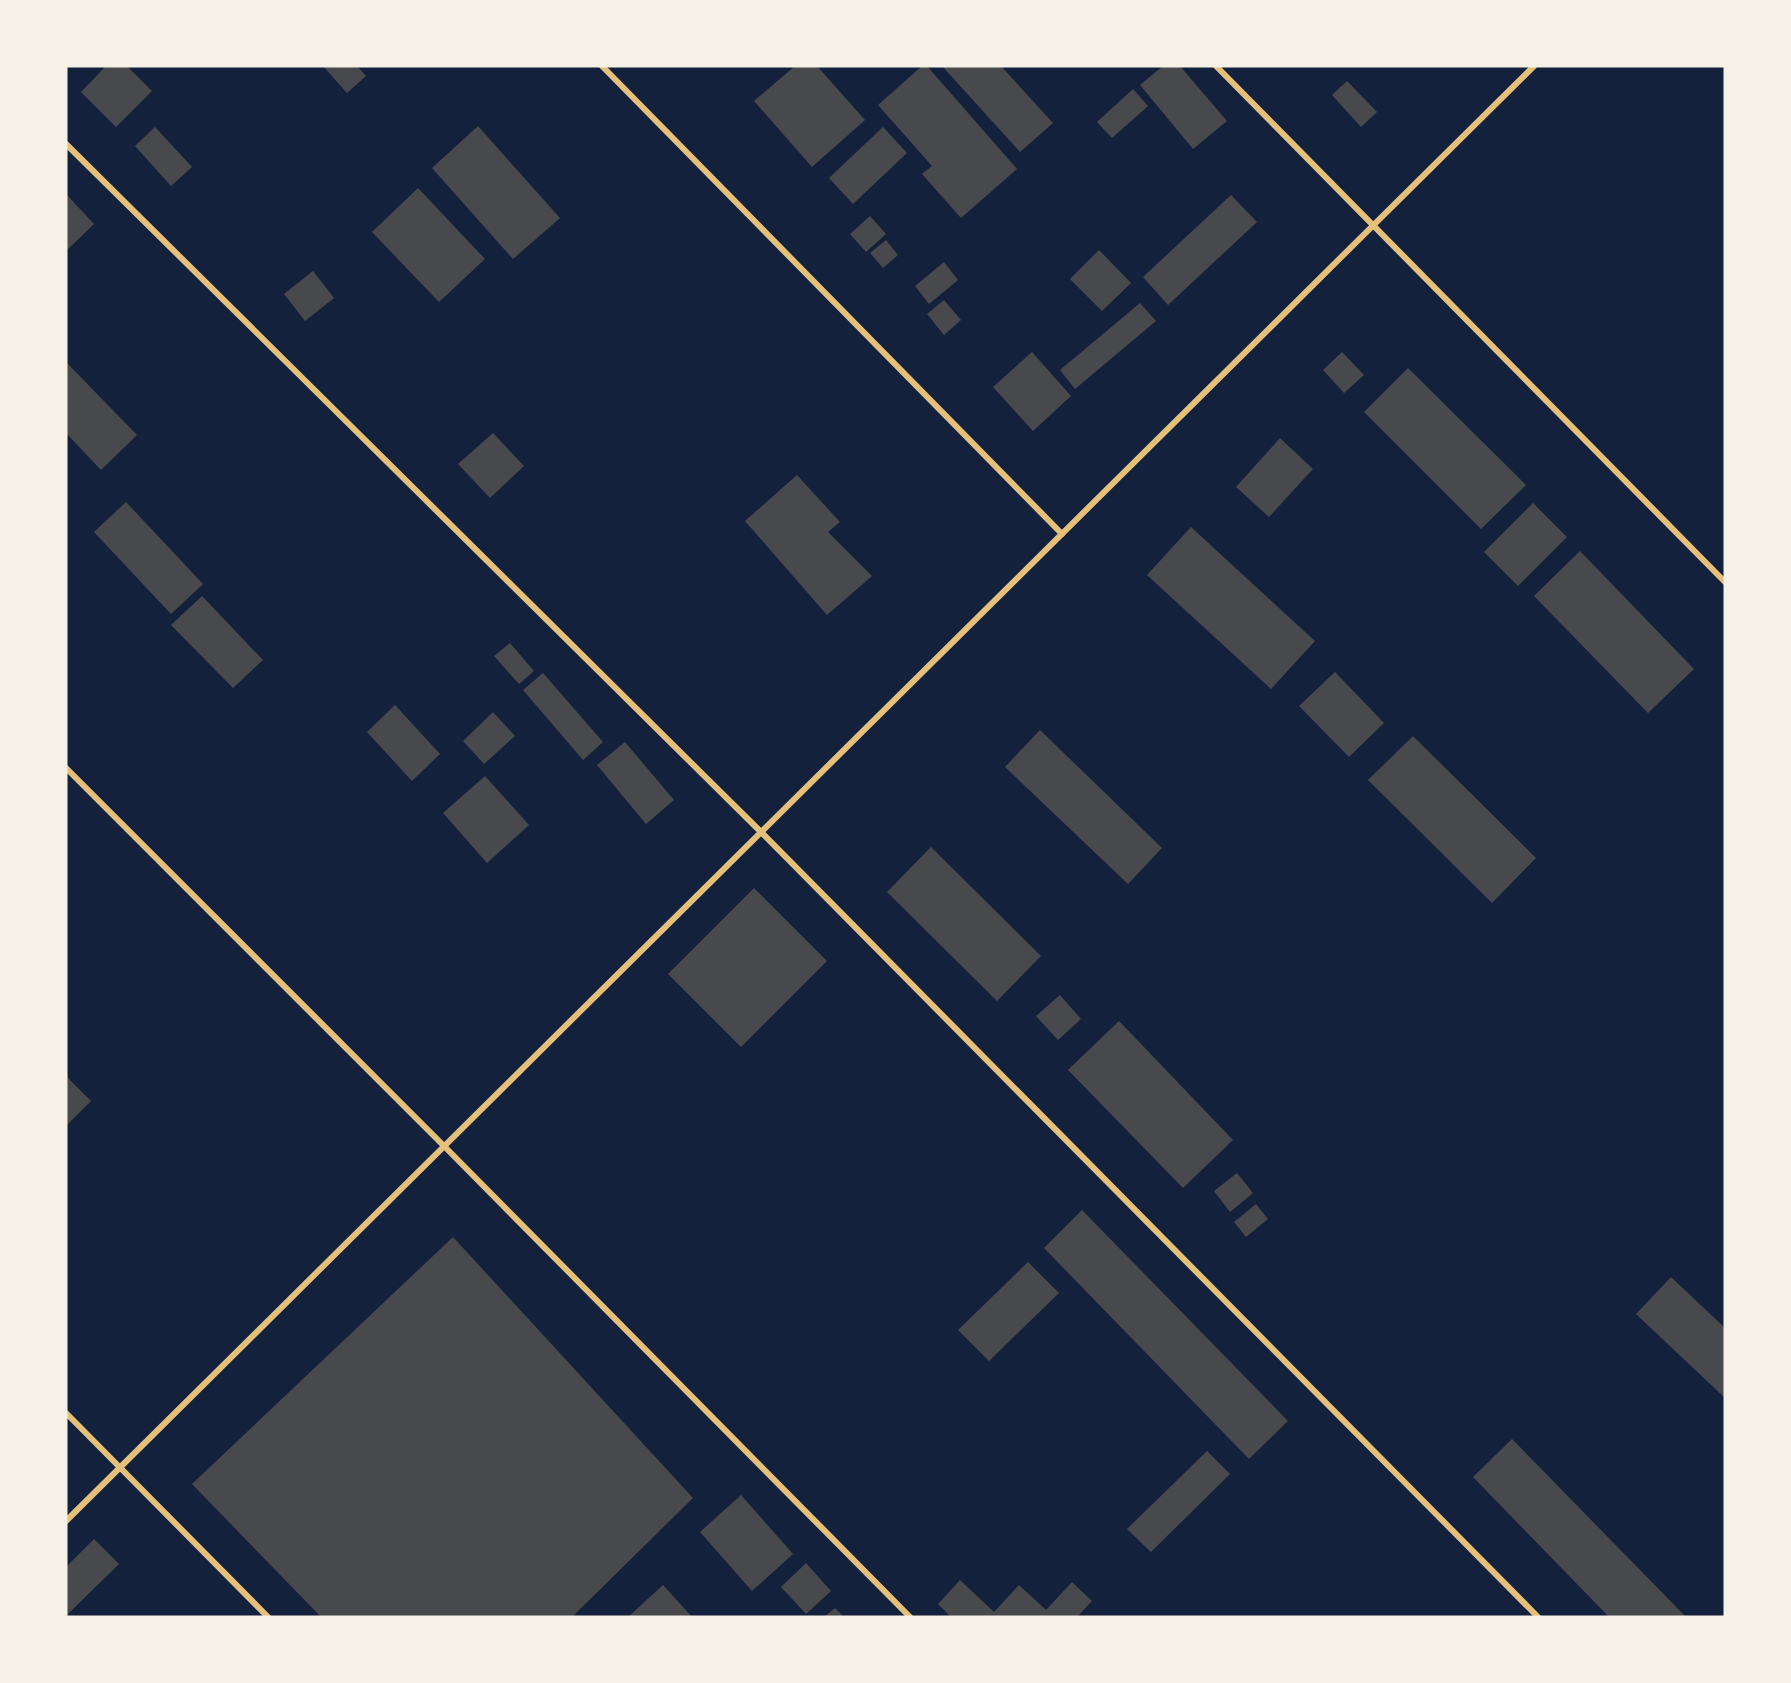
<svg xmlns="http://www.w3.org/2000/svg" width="1791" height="1683" font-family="Helvetica,sans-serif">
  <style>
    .building { fill: #48494c }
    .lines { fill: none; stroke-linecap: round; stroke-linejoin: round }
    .minor { stroke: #e5c07b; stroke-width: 6 }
  </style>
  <rect width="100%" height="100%" fill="#14213d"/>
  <g class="building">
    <polygon points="106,66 127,66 152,91 116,127 81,92"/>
    <polygon points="323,66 357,66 366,76 347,93"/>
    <polygon points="795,66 817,66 865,120 812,167 754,101"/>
    <polygon points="922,66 927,66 1017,169 961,218 922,174 932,166 878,105"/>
    <polygon points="942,66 1001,66 1053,123 1020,152"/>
    <polygon points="1163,66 1180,66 1227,121 1193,149 1140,85"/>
    <polygon points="1347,81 1377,112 1361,127 1332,95"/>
    <polygon points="1133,89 1148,106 1112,138 1097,122"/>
    <polygon points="478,126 560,218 513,259 432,168"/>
    <polygon points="155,127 192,167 171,186 135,146"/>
    <polygon points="883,127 907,153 853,204 829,178"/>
    <polygon points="418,188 485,259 439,302 372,232"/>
    <polygon points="66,194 94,224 66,251"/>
    <polygon points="1231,195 1257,222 1168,305 1143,277"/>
    <polygon points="870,216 886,234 866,252 850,234"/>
    <polygon points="886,240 898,255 883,268 870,253"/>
    <polygon points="1099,250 1131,283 1102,311 1070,279"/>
    <polygon points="944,262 958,280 929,304 915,286"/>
    <polygon points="313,271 334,298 305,321 284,294"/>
    <polygon points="944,300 961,320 944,335 927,314"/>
    <polygon points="1140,303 1156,321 1075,389 1060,370"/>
    <polygon points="1032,352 1071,396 1033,431 993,387"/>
    <polygon points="1342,352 1364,375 1344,393 1323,370"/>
    <polygon points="66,362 137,435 101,470 66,433"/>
    <polygon points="1408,368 1526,485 1481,529 1364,412"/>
    <polygon points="493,433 524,466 490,498 458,464"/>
    <polygon points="1280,438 1313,469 1269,517 1236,487"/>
    <polygon points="797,475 840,522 828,532 872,576 827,615 745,521"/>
    <polygon points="126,502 203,584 171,614 94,532"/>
    <polygon points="1533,503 1567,537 1518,586 1484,552"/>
    <polygon points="1191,527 1315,641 1271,689 1147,575"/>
    <polygon points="1580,551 1694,669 1648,713 1534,596"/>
    <polygon points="202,596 263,660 233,688 171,625"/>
    <polygon points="510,643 534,671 519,684 494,656"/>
    <polygon points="1335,672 1384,723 1349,757 1299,706"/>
    <polygon points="543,673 603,742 583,760 523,690"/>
    <polygon points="395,705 440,754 412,781 367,732"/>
    <polygon points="493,712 515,736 484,764 463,741"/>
    <polygon points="1040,730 1162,848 1128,884 1005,767"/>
    <polygon points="1413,736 1536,858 1492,903 1368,780"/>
    <polygon points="625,742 674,800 646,824 597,765"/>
    <polygon points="485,776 529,825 487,863 443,813"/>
    <polygon points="931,847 1041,956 997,1001 887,892"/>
    <polygon points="754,888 827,961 741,1047 668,974"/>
    <polygon points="1060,995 1081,1019 1058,1040 1036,1016"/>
    <polygon points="1119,1021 1233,1140 1183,1188 1068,1070"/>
    <polygon points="66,1076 91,1101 66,1126"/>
    <polygon points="1237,1173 1253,1193 1230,1212 1214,1191"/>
    <polygon points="1256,1204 1268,1219 1246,1237 1234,1222"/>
    <polygon points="1082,1210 1288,1421 1249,1459 1044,1248"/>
    <polygon points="453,1237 693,1498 572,1617 321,1617 192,1484"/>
    <polygon points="1028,1262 1059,1293 989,1361 958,1330"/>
    <polygon points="1671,1277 1725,1328 1725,1398 1636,1314"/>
    <polygon points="1512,1439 1686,1617 1609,1617 1473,1477"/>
    <polygon points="1207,1451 1230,1474 1151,1552 1127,1529"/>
    <polygon points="741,1495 793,1554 752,1591 700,1532"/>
    <polygon points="94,1539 119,1564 66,1616 66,1567"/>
    <polygon points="806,1563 831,1591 806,1614 781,1587"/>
    <polygon points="960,1580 994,1612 1019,1585 1046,1610 1072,1582 1092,1601 1077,1617 951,1617 938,1604"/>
    <polygon points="663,1585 692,1617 628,1617"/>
    <polygon points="835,1608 844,1617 824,1617"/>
  </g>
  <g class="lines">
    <g class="minor">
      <polyline points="602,66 1062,534"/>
      <polyline points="1216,66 1725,582"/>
      <polyline points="66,144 761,832 1538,1617"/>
      <polyline points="66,768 444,1146 910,1617"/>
      <polyline points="66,1413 268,1617"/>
      <polyline points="66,1521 1534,66"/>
    </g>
  </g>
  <rect width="1791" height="1683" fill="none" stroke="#f6f1e7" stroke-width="135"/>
</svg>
